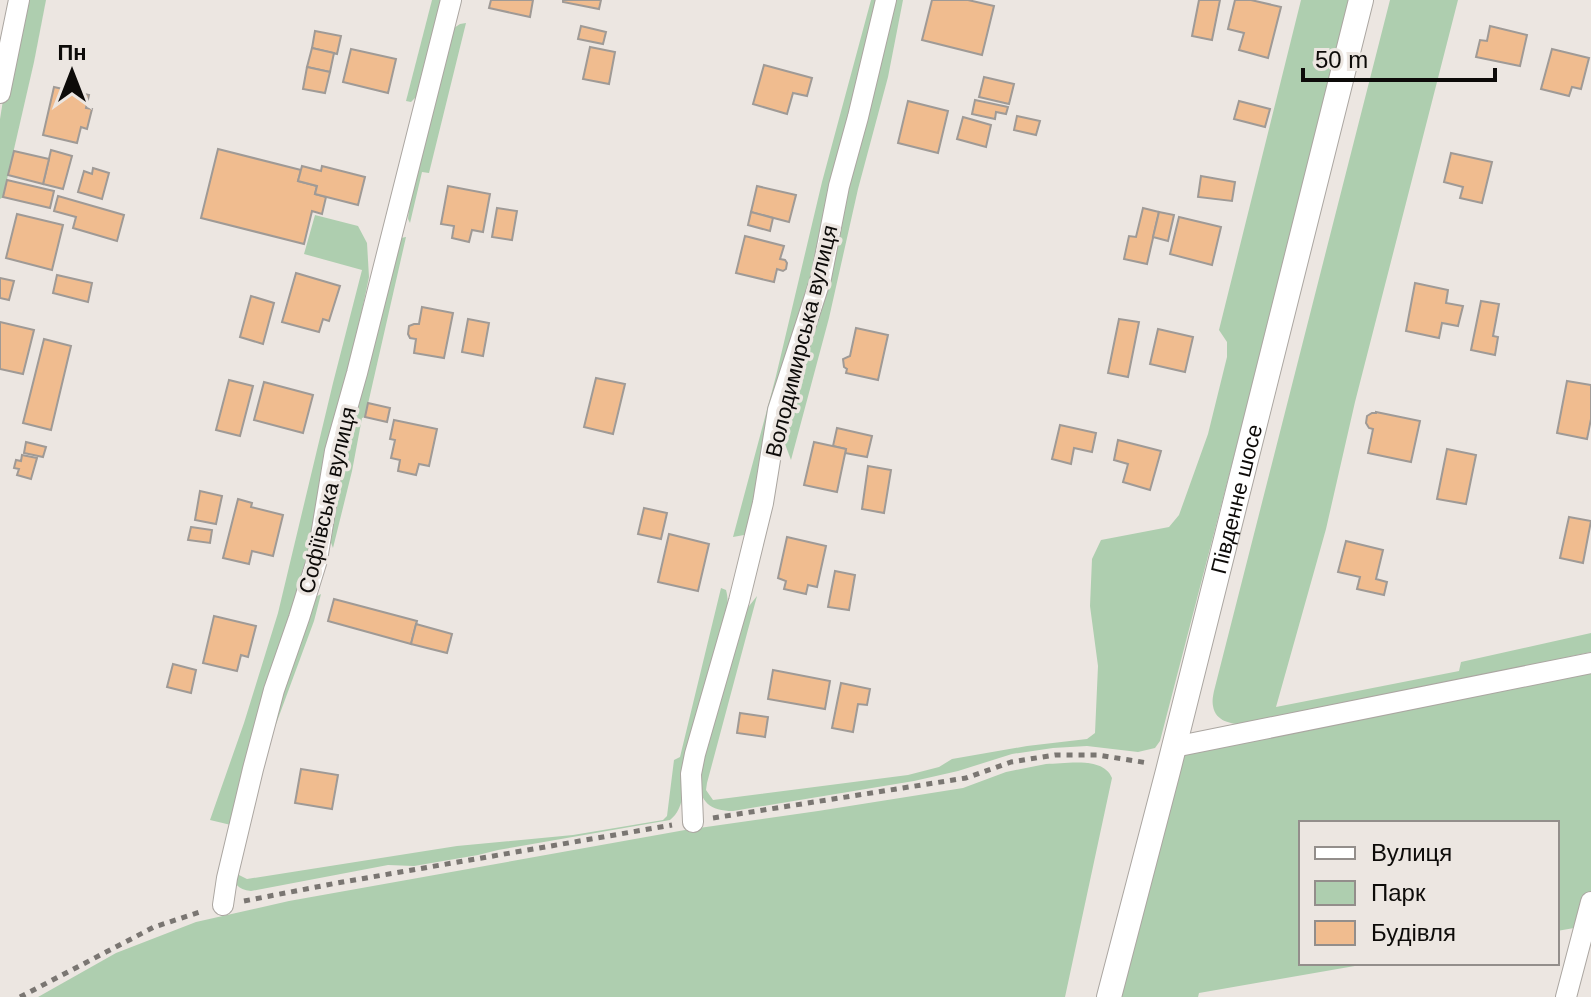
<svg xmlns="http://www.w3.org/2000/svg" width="1591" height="997" font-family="Arial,sans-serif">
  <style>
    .green { fill: #aeceaf }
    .building { fill: #f0bc8f; stroke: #9f9a96; stroke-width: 2 }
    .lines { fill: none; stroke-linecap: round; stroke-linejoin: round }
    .minor-casing { stroke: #aba6a1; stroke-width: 22 }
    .tertiary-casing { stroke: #aba6a1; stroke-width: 26 }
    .path { stroke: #7a7672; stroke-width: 5; stroke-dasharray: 6 6; stroke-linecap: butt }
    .minor { stroke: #fff; stroke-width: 20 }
    .tertiary { stroke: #fff; stroke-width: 24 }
    .labels { text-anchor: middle; stroke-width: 7; stroke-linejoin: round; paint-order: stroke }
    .street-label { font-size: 22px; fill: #0d0b09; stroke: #ece6e1 }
  </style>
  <rect width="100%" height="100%" fill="#ece6e1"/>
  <g class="green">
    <polygon points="19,0 46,0 34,62 3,197 0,199 0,119"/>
    <polygon points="432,0 444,0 418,95 411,102 406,101"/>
    <polygon points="871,0 880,0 811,288 773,407 766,421 762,458 747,531 744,535 733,537 776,376 822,182"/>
    <polygon points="894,0 903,0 888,77 858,189 829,318 791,460 785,444 785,422 840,214"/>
    <path d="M1301,0H1349L1254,379L1160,741L1155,748L1138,752L1087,746L1053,748L1012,754L958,771L914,781L733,811C710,811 700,802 698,779L746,610L757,596L707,783L706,790L713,800L908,775L939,767L952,759L1027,746L1087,739L1095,733L1098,666L1090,606L1092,559L1101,540L1169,527L1179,515L1208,434L1227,357V342L1219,330Z"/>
    <path d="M1390,0H1458L1355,402L1326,529L1276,707L1459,671L1461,662L1591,633V652L1254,724C1239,725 1216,725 1213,706C1212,701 1213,696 1214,691Z"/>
    <polygon points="466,23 429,173 422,172 410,223 408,219 410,201 454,28 460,24"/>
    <polygon points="315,215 358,226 367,243 369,277 318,519 231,825 210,820 244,723 278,613 333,383 362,270 304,254"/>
    <polygon points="406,237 365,417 362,418 352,471 333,548 330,540 345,433 401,238"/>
    <path d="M721,588L726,590C734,617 711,667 704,694C697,716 691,739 687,761C684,780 686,808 670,820L498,850L478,855L414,866L388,865L251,891C236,890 232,881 233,867L262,751L289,660L312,599L321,594L314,621L272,735L236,868L237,874L247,879L457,846L573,835L663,820L667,816L674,760L680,757Z"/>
    <polygon points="1591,664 1591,925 1557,931 1557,823 1301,823 1301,963 1372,963 1199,993 1198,997 1109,997 1174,747"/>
    <path d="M1046,764C1066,764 1103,756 1112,778L1065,997H38L116,953L196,922L289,901L685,830L818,811L963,788L1006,772Z"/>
  </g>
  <g class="building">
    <polygon points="491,0 533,0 530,17 489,8"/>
    <polygon points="563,0 601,0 599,9 563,2"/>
    <polygon points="932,0 968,0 994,6 982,55 922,40"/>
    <polygon points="1199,0 1220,0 1212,40 1192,36"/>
    <polygon points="1235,0 1251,0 1281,7 1268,58 1239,50 1244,33 1228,29"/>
    <polygon points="581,26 606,32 603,44 578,39"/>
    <polygon points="1490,26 1527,35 1520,66 1476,57 1480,40 1487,41"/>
    <polygon points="315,31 341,36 337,54 312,48"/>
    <polygon points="590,47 615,52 609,84 583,79"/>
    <polygon points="312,48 334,53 330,72 307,67"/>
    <polygon points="351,49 396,59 388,93 343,82"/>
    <polygon points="1552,49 1589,58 1581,89 1572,87 1569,96 1541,89"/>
    <polygon points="764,65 812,78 807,96 793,93 787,114 753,104"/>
    <polygon points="307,67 330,72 325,93 303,89"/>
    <polygon points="984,77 1014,84 1009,104 979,97"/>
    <polygon points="54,87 89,95 86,108 92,109 87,129 81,127 77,143 43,135"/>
    <polygon points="975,100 1008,107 1006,114 996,112 995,119 972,114"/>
    <polygon points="908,101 948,111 938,153 898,143"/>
    <polygon points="1239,101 1270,109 1265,127 1234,119"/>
    <polygon points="1017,116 1040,121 1036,135 1014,130"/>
    <polygon points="963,117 991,125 986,147 957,139"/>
    <polygon points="218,149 301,170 298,181 317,186 315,194 326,197 322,214 312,211 304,244 201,218"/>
    <polygon points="51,150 72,156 63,189 43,184"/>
    <polygon points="14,151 49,159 43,184 8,175"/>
    <polygon points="1451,153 1492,162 1482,203 1460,198 1463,187 1444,182"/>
    <polygon points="302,166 321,171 322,166 365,177 358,205 315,194 317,186 298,181"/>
    <polygon points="93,168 109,173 102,199 78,192 84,171 92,174"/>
    <polygon points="1201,176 1235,182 1232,201 1198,197"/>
    <polygon points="7,180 54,191 50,208 3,197"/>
    <polygon points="448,186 490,194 483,232 472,230 469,242 452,238 454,226 441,224"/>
    <polygon points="757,186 796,195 789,222 751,212"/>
    <polygon points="58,196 124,215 117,241 73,228 76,217 54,211"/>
    <polygon points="497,208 517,211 512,240 492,237"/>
    <polygon points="1143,208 1159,212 1147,264 1124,259 1129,236 1136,237"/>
    <polygon points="751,212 773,218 770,231 748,225"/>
    <polygon points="1159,212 1174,215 1168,241 1153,237"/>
    <polygon points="17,214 63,225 52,270 6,258"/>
    <polygon points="1179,217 1221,227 1212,265 1170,254"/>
    <polygon points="745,236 784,246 780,259 785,260 787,263 786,269 783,271 777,269 774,282 736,273"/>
    <polygon points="296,273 340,286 329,321 323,319 319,332 282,322"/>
    <polygon points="57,275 92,283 88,302 53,293"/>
    <polygon points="0,278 14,281 9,300 0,298"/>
    <polygon points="1415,283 1448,290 1446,303 1463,306 1458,326 1442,323 1439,338 1406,331"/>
    <polygon points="251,296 274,303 263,344 240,337"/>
    <polygon points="1481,301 1499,304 1493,336 1498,337 1495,355 1471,350"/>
    <polygon points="422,307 453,313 444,358 414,353 416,339 410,338 408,334 409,326 414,324 419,324"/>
    <polygon points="468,319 489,323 483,356 462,352"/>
    <polygon points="1119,319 1139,322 1128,377 1108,373"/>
    <polygon points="0,322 34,330 23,374 0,369"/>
    <polygon points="856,328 888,335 878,380 846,373 847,369 844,367 843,359 850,356"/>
    <polygon points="1158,329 1193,337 1185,372 1150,364"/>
    <polygon points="44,339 71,346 51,430 23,423"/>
    <polygon points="596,378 625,384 613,434 584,427"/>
    <polygon points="229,380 253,386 240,436 216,430"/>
    <polygon points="1567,381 1591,385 1591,419 1587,439 1557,433"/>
    <polygon points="264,382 313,395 303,433 254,420"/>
    <polygon points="368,403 390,408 387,422 365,417"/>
    <polygon points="1376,412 1420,421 1411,462 1368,453 1373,429 1369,428 1366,423 1367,416 1372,413 1376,413"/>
    <polygon points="394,420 437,429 429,466 419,464 416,475 398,471 400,460 391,458 395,440 390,439"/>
    <polygon points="1060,425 1096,433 1092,452 1074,448 1071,464 1052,459"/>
    <polygon points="837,428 872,436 867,457 845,453 846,449 833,446"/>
    <polygon points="1118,440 1161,451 1150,490 1123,482 1128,464 1114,460"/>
    <polygon points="26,442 46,447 43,457 24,453"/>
    <polygon points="814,442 846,449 837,492 804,485"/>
    <polygon points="1447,449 1476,455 1466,504 1437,499"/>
    <polygon points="22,455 37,458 31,479 17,475 19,469 14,468 16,460 21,461"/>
    <polygon points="868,466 891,470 884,513 862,509"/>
    <polygon points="200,491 222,496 216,524 195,520"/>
    <polygon points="238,499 252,503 251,507 283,515 273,556 252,551 249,564 223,558"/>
    <polygon points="644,508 667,513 661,539 638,534"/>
    <polygon points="1569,517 1591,521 1583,563 1560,558"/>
    <polygon points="191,527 212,530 210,543 188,540"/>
    <polygon points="669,534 709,544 698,591 658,582"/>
    <polygon points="787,537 826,546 817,587 808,585 806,594 784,589 786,581 778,578"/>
    <polygon points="1346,541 1383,550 1376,579 1387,582 1384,595 1357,589 1360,577 1338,572"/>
    <polygon points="835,571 855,575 849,610 828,607"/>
    <polygon points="334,599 417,621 411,644 328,621"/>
    <polygon points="214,616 256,626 248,657 241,655 237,671 203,663"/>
    <polygon points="416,624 452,634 447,653 411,644"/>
    <polygon points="173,664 196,670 191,693 167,687"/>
    <polygon points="773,670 830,681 825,709 768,699"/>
    <polygon points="841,683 870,689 867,705 858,704 853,732 832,728"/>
    <polygon points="740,713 768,717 765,737 737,733"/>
    <polygon points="301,769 338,775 332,809 295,803"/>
  </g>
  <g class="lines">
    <defs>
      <g id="minor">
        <polyline points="0,93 19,0"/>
        <polyline points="1174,747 1591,663"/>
        <polyline points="693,822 691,774 695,754 739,601 763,503 778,410 821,278 839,186 858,117 886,0"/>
        <polyline points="223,905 227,878 253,769 274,690 299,618 317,560 335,451 357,373 451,0"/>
        <polyline points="1566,997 1591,902"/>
      </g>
      <g id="tertiary">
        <path id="s1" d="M1109,997L1168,771L1361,0"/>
      </g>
    </defs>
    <use href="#minor" class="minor-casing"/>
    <use href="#tertiary" class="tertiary-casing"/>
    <g class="path">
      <polyline points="713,818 966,778 1011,762 1055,755 1098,755 1148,763"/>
      <polyline points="244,901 337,883 672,825"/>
      <polyline points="20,997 154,927 203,911"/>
    </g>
    <use href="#minor" class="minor"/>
    <use href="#tertiary" class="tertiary"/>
  </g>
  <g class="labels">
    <g class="street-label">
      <text transform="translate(801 341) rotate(-76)" y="8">Володимирська вулиця</text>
      <text dy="8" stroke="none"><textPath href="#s1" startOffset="514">Південне шосе</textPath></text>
      <text transform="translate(327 500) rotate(-77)" y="8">Софіївська вулиця</text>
    </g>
  </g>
  <rect x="1299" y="821" width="260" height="144" fill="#ece6e1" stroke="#938e8b" stroke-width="2"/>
  <rect x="1315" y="847" width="40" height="12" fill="#ffffff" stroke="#938e8b" stroke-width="2"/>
  <text x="1371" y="861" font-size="24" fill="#0d0b09">Вулиця</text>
  <rect x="1315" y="881" width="40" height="24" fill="#aeceaf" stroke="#938e8b" stroke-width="2"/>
  <text x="1371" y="901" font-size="24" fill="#0d0b09">Парк</text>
  <rect x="1315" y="921" width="40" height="24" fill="#f0bc8f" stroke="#938e8b" stroke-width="2"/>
  <text x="1371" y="941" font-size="24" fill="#0d0b09">Будівля</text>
  <g transform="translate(72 72)" stroke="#ece6e1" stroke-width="6" paint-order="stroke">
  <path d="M0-6L14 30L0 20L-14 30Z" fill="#0d0b09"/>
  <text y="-12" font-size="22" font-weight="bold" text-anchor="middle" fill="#0d0b09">Пн</text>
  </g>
  <path d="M1303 68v12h192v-12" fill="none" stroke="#0d0b09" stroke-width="4"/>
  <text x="1315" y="68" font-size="24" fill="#0d0b09" stroke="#ece6e1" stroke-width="6" paint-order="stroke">50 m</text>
</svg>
